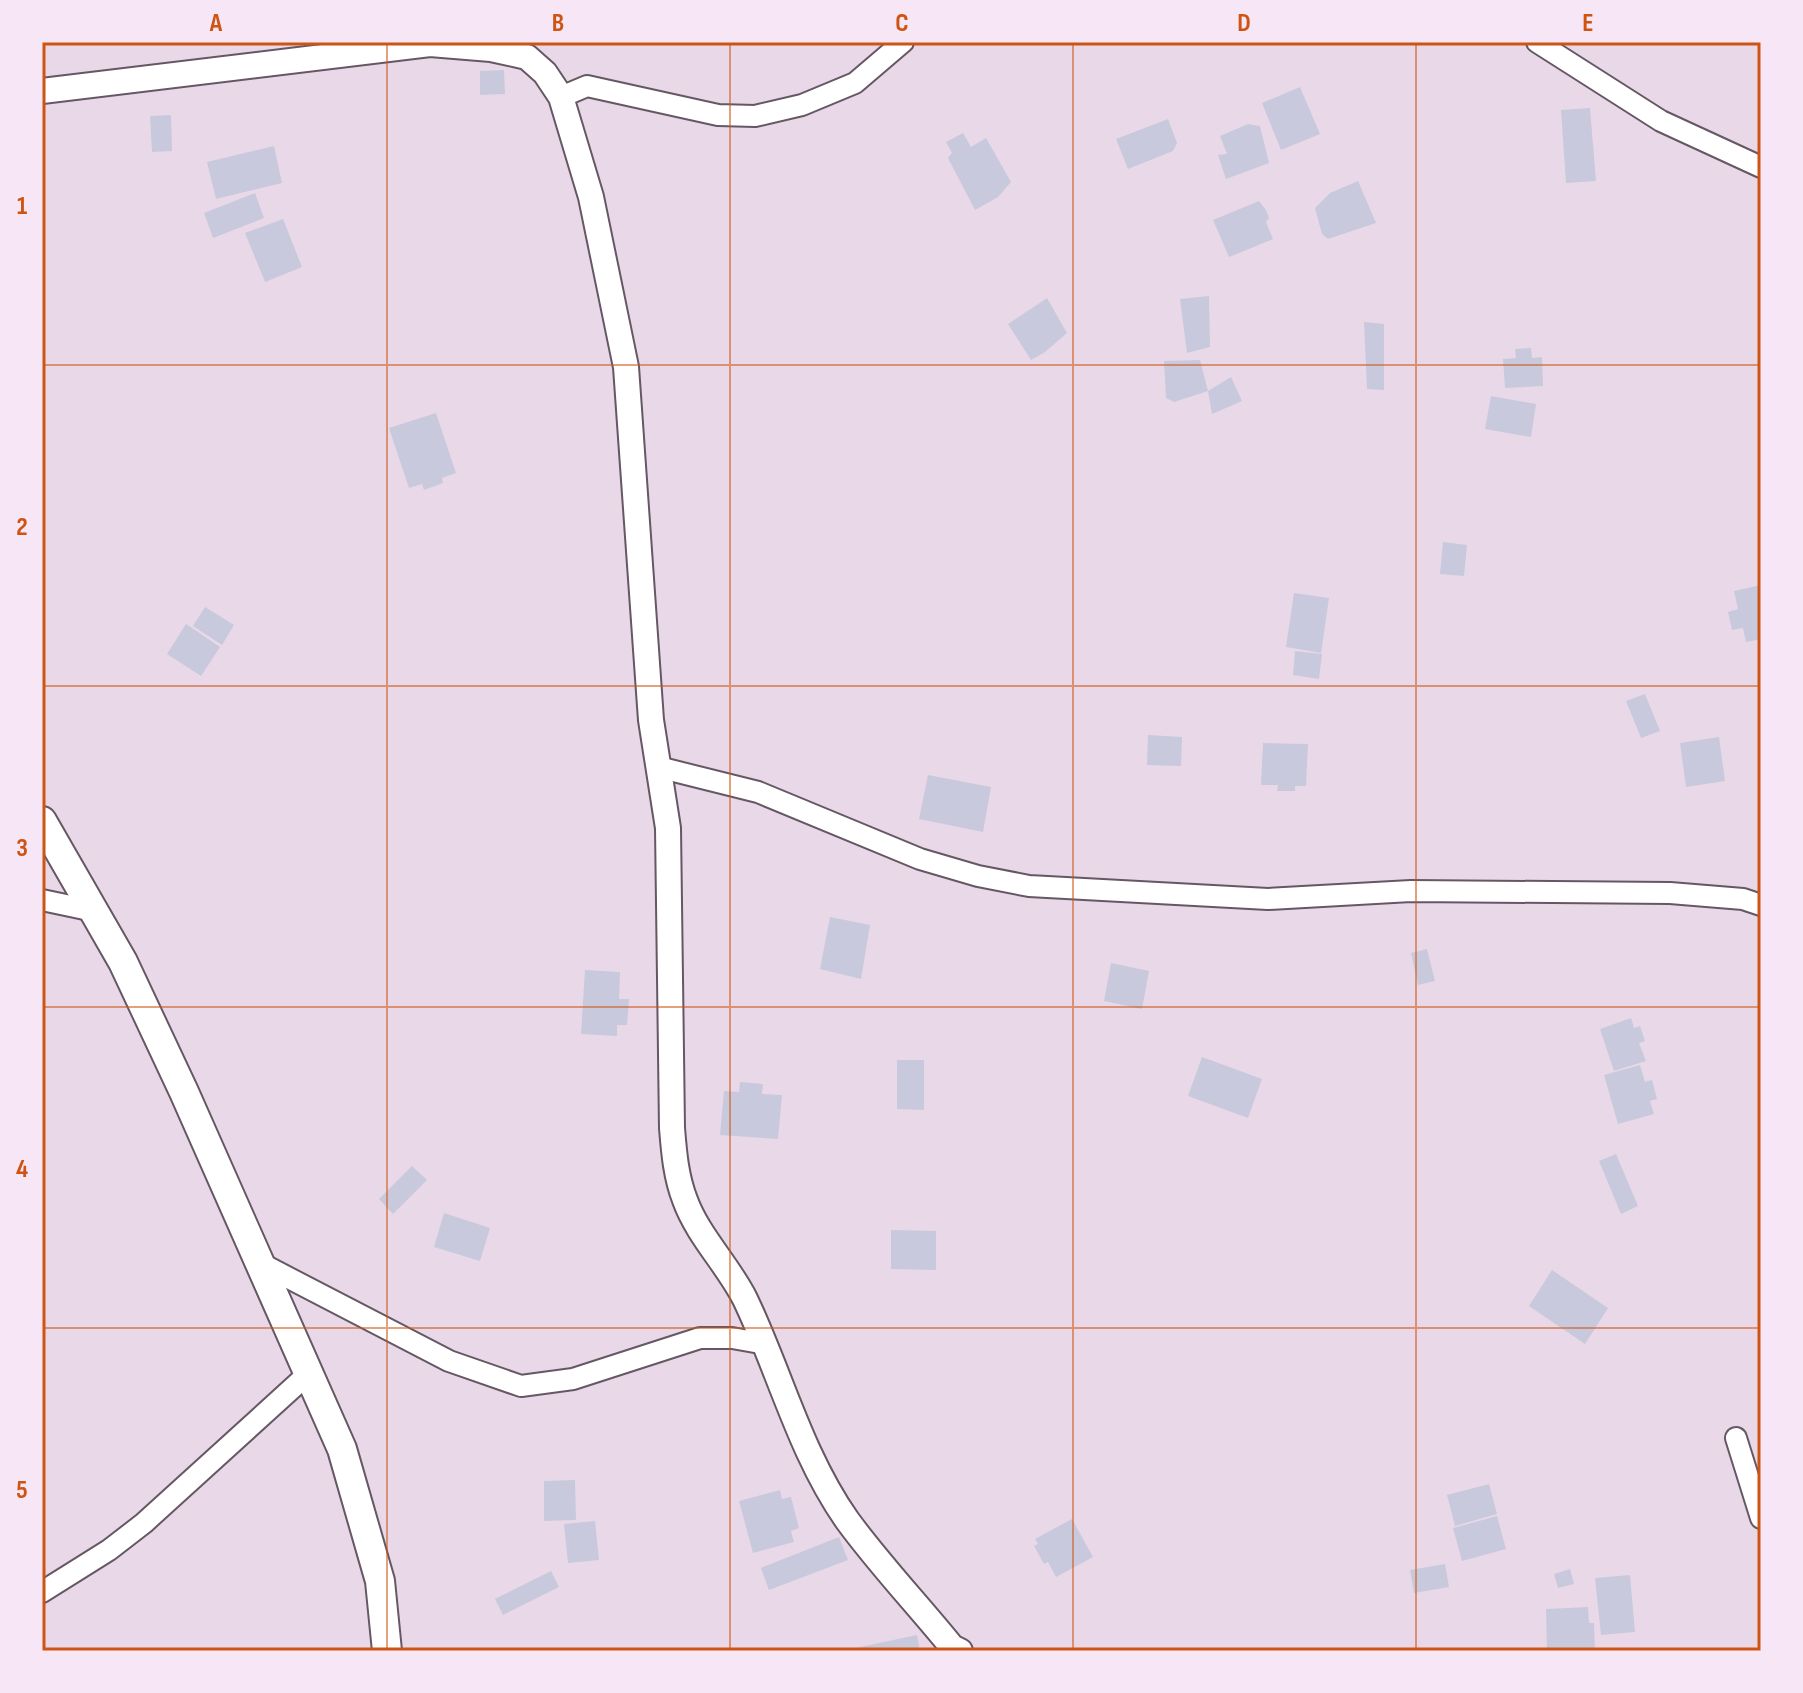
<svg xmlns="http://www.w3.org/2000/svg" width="1803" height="1693" font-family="'Sofia Sans Condensed',sans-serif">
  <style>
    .building { fill: #c8c9dc }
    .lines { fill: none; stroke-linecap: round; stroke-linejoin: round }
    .minor-casing { stroke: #655763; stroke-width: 24 }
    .tertiary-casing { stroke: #655763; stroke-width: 28 }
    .secondary-casing { stroke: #655763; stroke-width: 32 }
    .minor { stroke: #fff; stroke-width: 20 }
    .tertiary { stroke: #fff; stroke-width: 24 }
    .secondary { stroke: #fff; stroke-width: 28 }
    .grid { fill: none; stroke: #ce5413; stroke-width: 2; stroke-opacity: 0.55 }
    .neatline { fill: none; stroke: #ce5413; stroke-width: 3 }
    .grid-label { font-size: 26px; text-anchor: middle; font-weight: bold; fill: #ce5413 }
  </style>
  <rect width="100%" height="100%" fill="#e9d9e8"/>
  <g class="building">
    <polygon points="504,70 505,94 480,95 480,71"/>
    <polygon points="1300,87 1320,134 1281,150 1262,103"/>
    <polygon points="1590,108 1596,181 1566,183 1561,110"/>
    <polygon points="171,115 172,151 152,152 150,116"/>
    <polygon points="1168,119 1177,143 1173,151 1128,169 1116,139"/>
    <polygon points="1248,124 1260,126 1269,163 1226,179 1218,155 1227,154 1220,136"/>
    <polygon points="963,133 971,147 986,138 1011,182 998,197 975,210 948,158 952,153 946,142"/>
    <polygon points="274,146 282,183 216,199 207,162"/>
    <polygon points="1358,181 1376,223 1328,239 1322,234 1315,208 1330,193"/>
    <polygon points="255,193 264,218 213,238 204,213"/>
    <polygon points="1259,201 1266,210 1269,218 1266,222 1273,239 1229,257 1213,220"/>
    <polygon points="283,219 302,267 265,282 245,233"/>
    <polygon points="1209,296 1210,347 1187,353 1180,299"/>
    <polygon points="1047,298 1067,333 1045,352 1031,360 1008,324"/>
    <polygon points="1364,322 1384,324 1384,390 1367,389"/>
    <polygon points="1531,348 1532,358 1542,357 1543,386 1505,388 1503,359 1516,358 1515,349"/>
    <polygon points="1200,360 1208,391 1174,402 1166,398 1164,361"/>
    <polygon points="1231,377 1242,401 1212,414 1208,391"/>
    <polygon points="1491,396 1536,404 1531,437 1485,429"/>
    <polygon points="436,413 456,473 442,478 443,483 424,490 422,484 409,488 389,428"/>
    <polygon points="1443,542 1467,545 1464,576 1440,574"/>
    <polygon points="1761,585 1761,639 1746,642 1743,628 1732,630 1728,612 1738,609 1734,591"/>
    <polygon points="1294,593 1329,598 1321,653 1286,647"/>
    <polygon points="205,607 234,625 222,645 193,626"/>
    <polygon points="186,624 220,647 201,676 167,654"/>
    <polygon points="1295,651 1322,654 1319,679 1293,675"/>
    <polygon points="1645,694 1660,731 1641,738 1626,701"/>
    <polygon points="1148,735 1182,737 1181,766 1147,765"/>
    <polygon points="1719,737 1725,781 1686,787 1680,743"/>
    <polygon points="1263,743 1308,744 1306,786 1295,786 1295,791 1277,791 1278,785 1261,785"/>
    <polygon points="928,775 991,787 983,832 919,819"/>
    <polygon points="830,917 870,925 861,979 820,969"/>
    <polygon points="1427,949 1435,981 1418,985 1411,953"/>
    <polygon points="1111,963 1149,971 1142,1009 1104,1001"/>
    <polygon points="585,970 620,972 619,999 629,999 627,1025 617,1025 617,1036 581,1034"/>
    <polygon points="1631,1018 1634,1028 1640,1026 1645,1041 1639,1043 1646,1061 1614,1071 1600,1029"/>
    <polygon points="1202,1057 1262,1079 1248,1118 1188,1096"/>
    <polygon points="897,1060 924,1060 924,1110 897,1109"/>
    <polygon points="1640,1065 1645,1082 1652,1080 1657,1099 1650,1101 1654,1114 1618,1124 1604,1075"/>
    <polygon points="740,1082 763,1084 762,1094 782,1095 778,1139 720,1135 724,1091 739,1092"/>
    <polygon points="1616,1154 1638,1206 1621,1214 1599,1161"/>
    <polygon points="412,1166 427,1180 393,1214 379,1199"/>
    <polygon points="444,1213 490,1228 480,1261 434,1247"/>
    <polygon points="891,1230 936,1231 936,1270 891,1269"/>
    <polygon points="1552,1270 1608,1308 1585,1344 1529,1306"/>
    <polygon points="575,1480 576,1520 544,1521 544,1481"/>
    <polygon points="1489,1484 1497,1514 1455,1526 1447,1495"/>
    <polygon points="780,1490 782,1499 791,1497 799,1528 791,1531 794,1542 753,1553 739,1501"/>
    <polygon points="1497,1516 1506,1549 1462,1561 1453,1528"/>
    <polygon points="1072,1519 1093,1557 1056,1577 1048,1562 1044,1564 1034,1546 1038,1544 1035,1539"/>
    <polygon points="595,1521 599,1560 568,1563 564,1524"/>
    <polygon points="839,1537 848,1560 769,1590 761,1568"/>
    <polygon points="1445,1564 1449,1587 1414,1593 1410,1570"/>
    <polygon points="1570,1569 1574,1584 1558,1588 1554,1574"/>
    <polygon points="551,1571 559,1587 503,1615 495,1599"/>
    <polygon points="1630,1575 1635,1632 1601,1635 1595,1578"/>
    <polygon points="1588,1607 1589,1623 1594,1623 1595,1651 1547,1651 1546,1609"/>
    <polygon points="917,1635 920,1651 846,1651 846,1650"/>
    <rect x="1598" y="1648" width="52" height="3"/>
  </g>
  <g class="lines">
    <defs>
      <g id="minor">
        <polyline points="1537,42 1661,121 1761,167"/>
        <polyline points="561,97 587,86 718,115 755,116 802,105 855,83 903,42"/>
        <polyline points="658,767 758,792 920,859 978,876 1029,886 1268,899 1411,891 1670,893 1743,899 1761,905"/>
        <polyline points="42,900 94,911"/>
        <polyline points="260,1263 449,1361 521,1386 573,1379 700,1338 732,1338 766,1344"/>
        <polyline points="1736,1438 1761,1518"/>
        <polyline points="42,1592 109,1550 144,1523 309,1373"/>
      </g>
      <path id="tertiary" d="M42,91L430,44L491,49L527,57L545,73L561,97L591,197L626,367L651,720L668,828L672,1128C674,1153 676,1177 685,1200C698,1236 728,1265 745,1299C780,1372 800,1453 847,1520C879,1564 918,1605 952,1647L960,1651"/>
      <polyline id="secondary" points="42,821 123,962 184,1092 342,1449 380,1581 387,1651"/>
    </defs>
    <use href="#minor" class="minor-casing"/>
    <use href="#tertiary" class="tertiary-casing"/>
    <use href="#secondary" class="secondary-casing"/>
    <use href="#minor" class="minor"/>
    <use href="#tertiary" class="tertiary"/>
    <use href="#secondary" class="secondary"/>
  </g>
  <path class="grid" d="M387,42V1651M730,42V1651M1073,42V1651M1416,42V1651M42,365H1761M42,686H1761M42,1007H1761M42,1328H1761"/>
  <rect width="1803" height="1693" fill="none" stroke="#f7e6f5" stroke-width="88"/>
  <rect x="44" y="44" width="1715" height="1605" class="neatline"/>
  <g class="grid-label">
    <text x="216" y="31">A</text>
    <text x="558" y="31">B</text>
    <text x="902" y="31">C</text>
    <text x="1244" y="31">D</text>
    <text x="1588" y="31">E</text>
    <text x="22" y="214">1</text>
    <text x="22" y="535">2</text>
    <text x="22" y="856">3</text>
    <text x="22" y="1177">4</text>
    <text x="22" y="1498">5</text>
  </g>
</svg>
